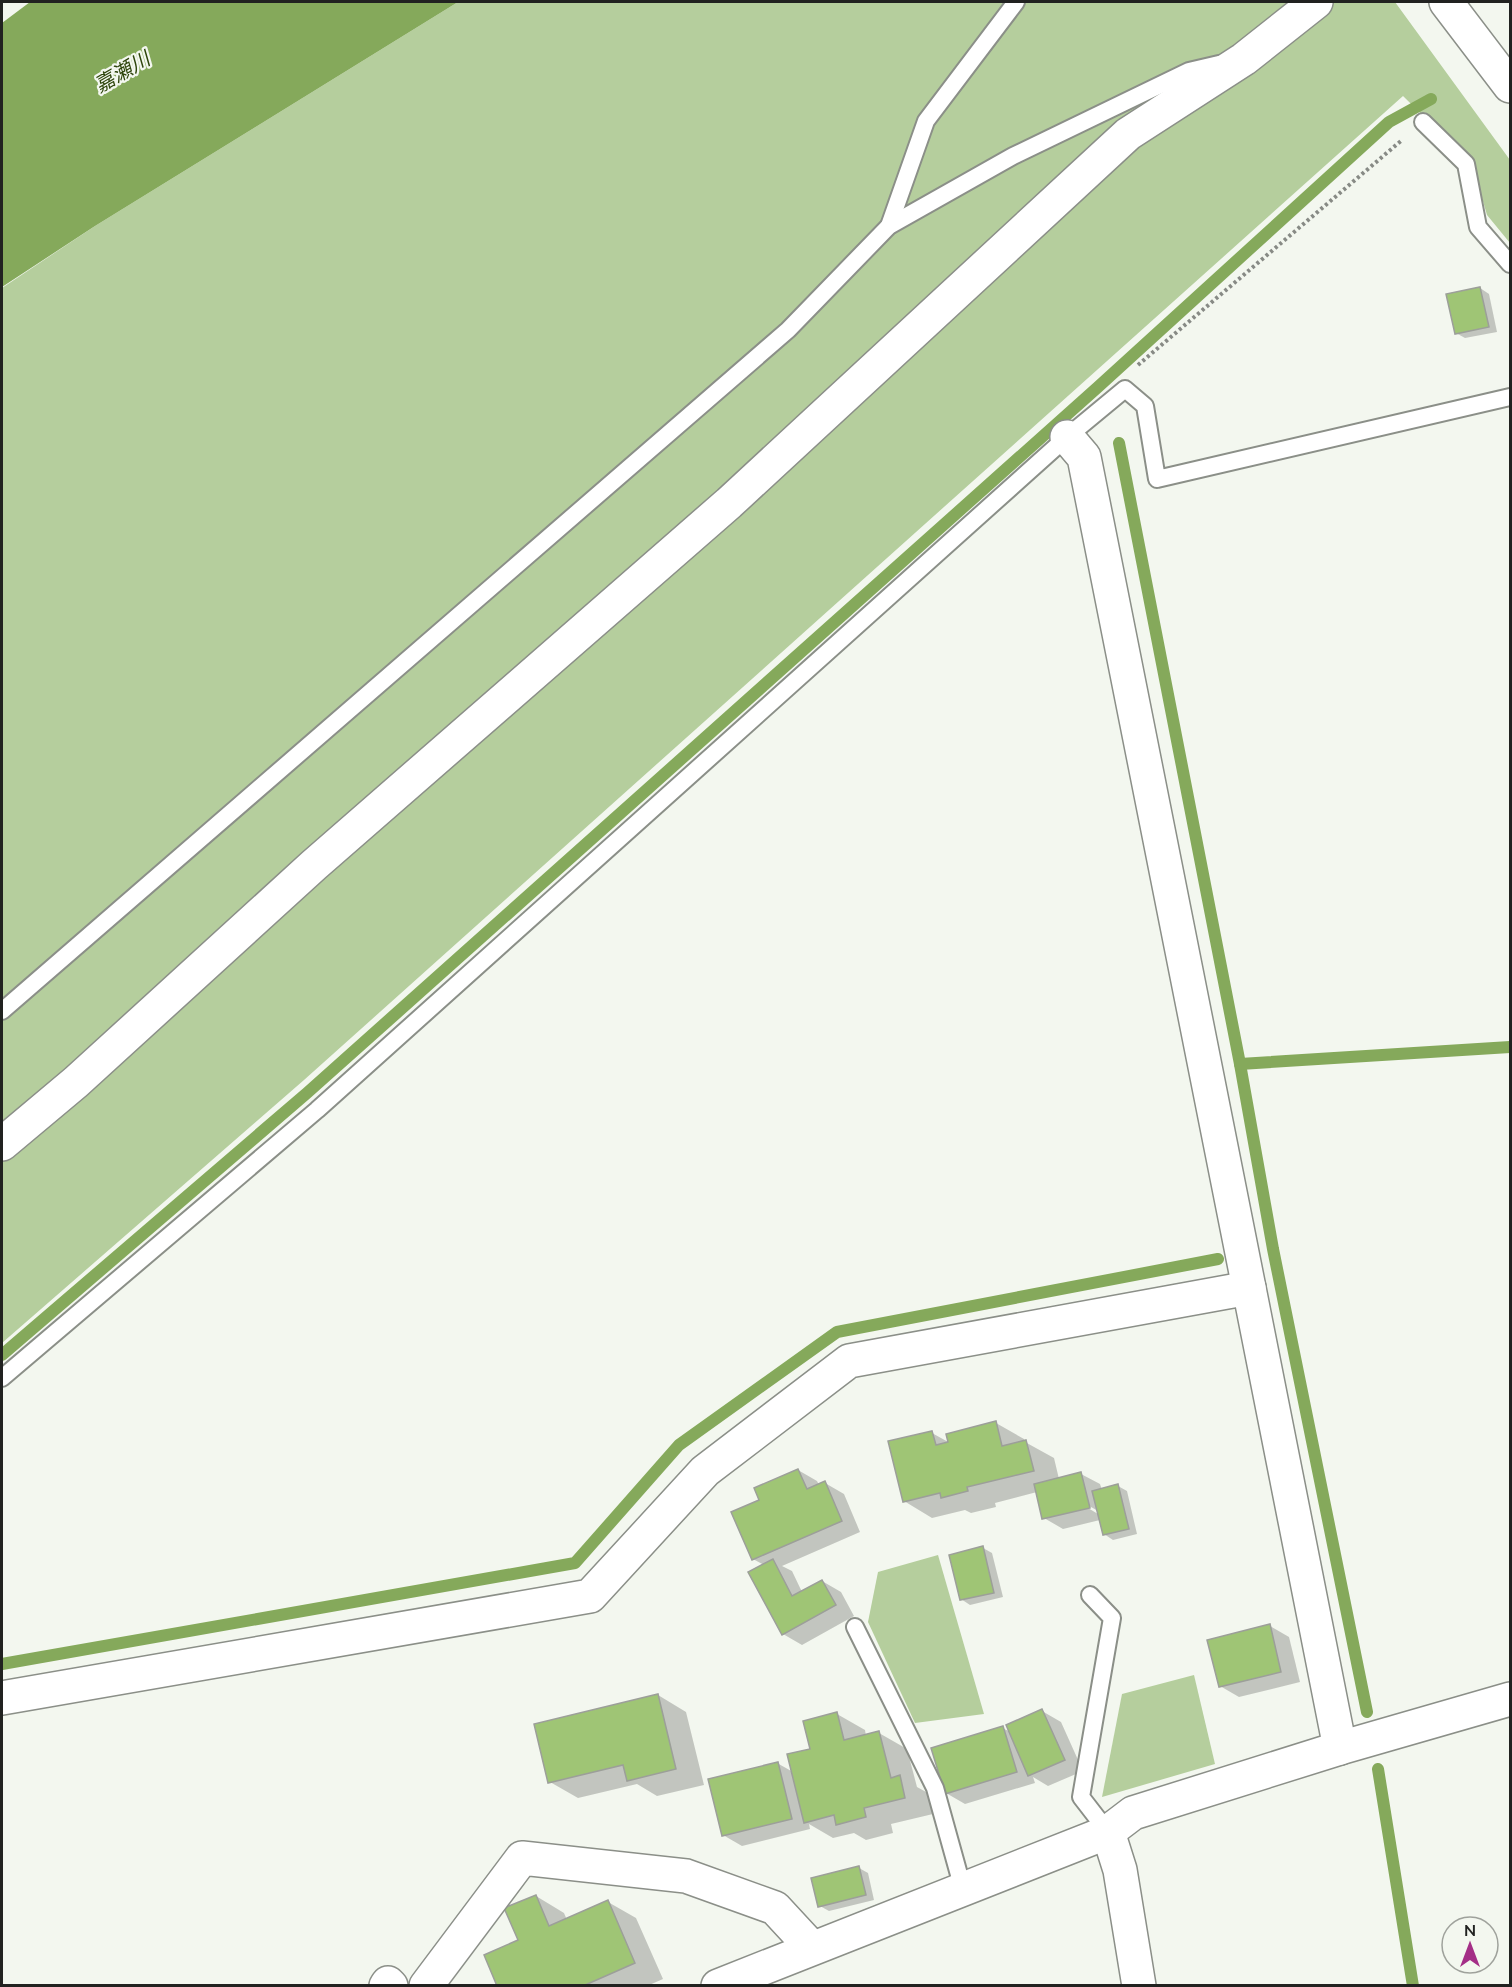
<svg xmlns="http://www.w3.org/2000/svg" width="1512" height="1987" font-family="Mulish,'Noto Sans JP',sans-serif">
  <style>
    .green { fill: #b5ce9d }
    .water { fill: #85a95b }
    .shadow { fill: #0003; fill-rule: evenodd }
    .lines { fill: none; stroke-linecap: round; stroke-linejoin: round }
    .stream { stroke: #85a95b; stroke-width: 12 }
    .building { fill: #9fc575; stroke: #9c9f99; stroke-width: 1.5 }
    .lane-casing { stroke: #8b8f88; stroke-width: 20 }
    .street-casing { stroke: #8b8f88; stroke-width: 36 }
    .secondary-casing { stroke: #8b8f88; stroke-width: 36 }
    .path { stroke: #878a85; stroke-width: 4; stroke-dasharray: 3 3; stroke-linecap: butt }
    .lane { stroke: #fff; stroke-width: 16 }
    .street { stroke: #fff; stroke-width: 33 }
    .secondary { stroke: #fff; stroke-width: 33 }
    .labels { text-anchor: middle; stroke-width: 4.5; stroke-linejoin: round; paint-order: stroke }
    .water-label { font-size: 20px; font-style: italic; fill: #2e450c; stroke: #f3f7ef }
  </style>
  <rect width="100%" height="100%" fill="#f3f7ef"/>
  <g class="green">
    <polygon points="458,2 1395,2 1510,160 1510,243 1487,215 1472,164 1403,96 304,1080 2,1343 2,288 95,226"/>
    <polygon points="938,1555 984,1714 915,1723 868,1622 878,1572"/>
    <polygon points="1194,1675 1215,1764 1102,1797 1122,1694"/>
  </g>
  <polygon class="water" points="30,2 458,2 95,226 2,287 2,23"/>
  <g class="shadow">
    <polygon points="1480,288 1489,294 1497,332 1465,338 1456,333"/>
    <path d="M996,1423L1024,1439L1025,1442L1054,1458L1059,1479L1081,1474L1100,1484L1102,1490L1118,1486L1127,1491L1137,1534L1113,1540L1104,1534L1100,1520L1063,1529L1044,1518L1037,1492L995,1503L996,1507L971,1513L965,1510L932,1518L904,1501L932,1433L950,1443ZM1084,1503L1098,1511V1514L1083,1505Z"/>
    <polygon points="798,1470 817,1481 819,1485 825,1483 844,1494 860,1532 782,1566 792,1571 802,1592 822,1581 841,1592 854,1616 802,1645 783,1634 764,1565 753,1559 761,1501"/>
    <polygon points="983,1548 992,1553 1003,1597 970,1605 961,1599"/>
    <polygon points="1270,1626 1289,1637 1300,1682 1239,1697 1220,1686"/>
    <polygon points="658,1695 686,1712 704,1785 657,1796 637,1784 578,1798 550,1782"/>
    <polygon points="1042,1711 1061,1722 1083,1771 1048,1786 1033,1777 1035,1783 965,1804 946,1793 1002,1728 1011,1732"/>
    <polygon points="837,1714 865,1730 866,1736 879,1733 907,1749 917,1787 928,1793 933,1814 891,1824 893,1833 866,1840 854,1833 833,1838 809,1824 810,1829 742,1846 723,1835 777,1763 793,1772 812,1750"/>
    <polygon points="859,1868 868,1873 874,1900 829,1911 820,1906"/>
    <polygon points="536,1896 564,1913 567,1920 608,1902 636,1918 663,1979 647,1986 499,1986 520,1941"/>
  </g>
  <g class="lines">
    <g class="stream">
      <polyline points="1119,443 1240,1064 1273,1249 1367,1712"/>
      <polyline points="1240,1064 1510,1047"/>
      <polyline points="2,1355 307,1093 1098,387 1389,122 1431,99"/>
      <polyline points="2,1664 575,1563 679,1445 837,1332 1218,1259"/>
      <polyline points="1378,1769 1413,1986"/>
    </g>
  </g>
  <g class="building">
    <polygon points="1480,287 1489,327 1455,334 1446,294"/>
    <polygon points="996,1421 1002,1446 1026,1440 1034,1471 967,1487 968,1491 941,1498 940,1493 903,1502 888,1441 932,1431 936,1445 948,1442 946,1434"/>
    <polygon points="798,1469 807,1489 825,1481 842,1521 752,1560 731,1512 759,1500 754,1488"/>
    <polygon points="1081,1472 1090,1508 1042,1519 1034,1484"/>
    <polygon points="1118,1484 1129,1529 1103,1535 1092,1491"/>
    <polygon points="983,1546 994,1593 960,1600 949,1555"/>
    <polygon points="773,1559 792,1596 822,1580 836,1605 782,1635 748,1572"/>
    <polygon points="1270,1624 1281,1672 1219,1687 1207,1640"/>
    <polygon points="658,1694 676,1769 627,1781 623,1765 548,1783 534,1724"/>
    <polygon points="1042,1709 1065,1760 1028,1776 1006,1725"/>
    <polygon points="837,1712 844,1740 879,1731 891,1778 900,1775 905,1798 864,1808 866,1817 836,1825 834,1815 804,1823 787,1754 810,1749 803,1721"/>
    <polygon points="1003,1726 1017,1772 945,1794 931,1748"/>
    <polygon points="778,1762 792,1819 722,1836 708,1779"/>
    <polygon points="859,1866 866,1895 818,1907 811,1878"/>
    <polygon points="536,1895 549,1926 608,1900 635,1963 583,1986 497,1986 484,1955 518,1940 504,1908"/>
  </g>
  <g class="lines">
    <defs>
      <g id="lane">
        <polyline points="1423,122 1466,164 1478,227 1510,264"/>
        <polyline points="889,226 926,121 1016,2"/>
        <polyline points="2,1011 788,330 889,226 1013,156 1189,71 1219,64"/>
        <polyline points="2,1378 317,1110 1067,437 1125,389 1145,406 1157,479 1510,397"/>
        <polyline points="1090,1595 1112,1618 1081,1797 1108,1832"/>
        <polyline points="855,1627 935,1788 963,1889"/>
      </g>
      <g id="street">
        <polyline points="1067,437 1084,457 1249,1288"/>
        <polyline points="2,1144 76,1082 314,865 729,503 1128,134 1244,59 1316,2"/>
        <polyline points="2,1698 590,1596 705,1471 849,1361 1249,1288 1340,1748"/>
        <polyline points="1108,1832 1120,1870 1139,1986"/>
        <polyline points="386,1986 388,1983 391,1986"/>
        <polyline points="426,1986 522,1858 686,1876 775,1908 812,1948"/>
        <polyline points="718,1986 1108,1832 1133,1813 1340,1748 1510,1699"/>
      </g>
      <polyline id="secondary" points="1446,2 1510,86"/>
    </defs>
    <use href="#lane" class="lane-casing"/>
    <use href="#street" class="street-casing"/>
    <use href="#secondary" class="secondary-casing"/>
    <polyline class="path" points="1138,365 1402,140"/>
    <use href="#lane" class="lane"/>
    <use href="#street" class="street"/>
    <use href="#secondary" class="secondary"/>
  </g>
  <g class="labels">
    <g class="water-label">
      <text transform="translate(122 72) rotate(-30)" y="7">嘉瀬川</text>
    </g>
  </g>
  <rect width="1512" height="1987" fill="none" stroke="#212220" stroke-width="6"/>
  <g transform="translate(1470 1945)"><circle r="28" fill="#f3f7ef" stroke="#9fa29c" stroke-width="1.5"/>
  <path d="M0-4.5L10 22L0 15L-10 22Z" fill="#a42e87"/>
  <text y="-9" font-size="16" font-weight="bold" text-anchor="middle" fill="#212220">N</text>
  </g>
</svg>
